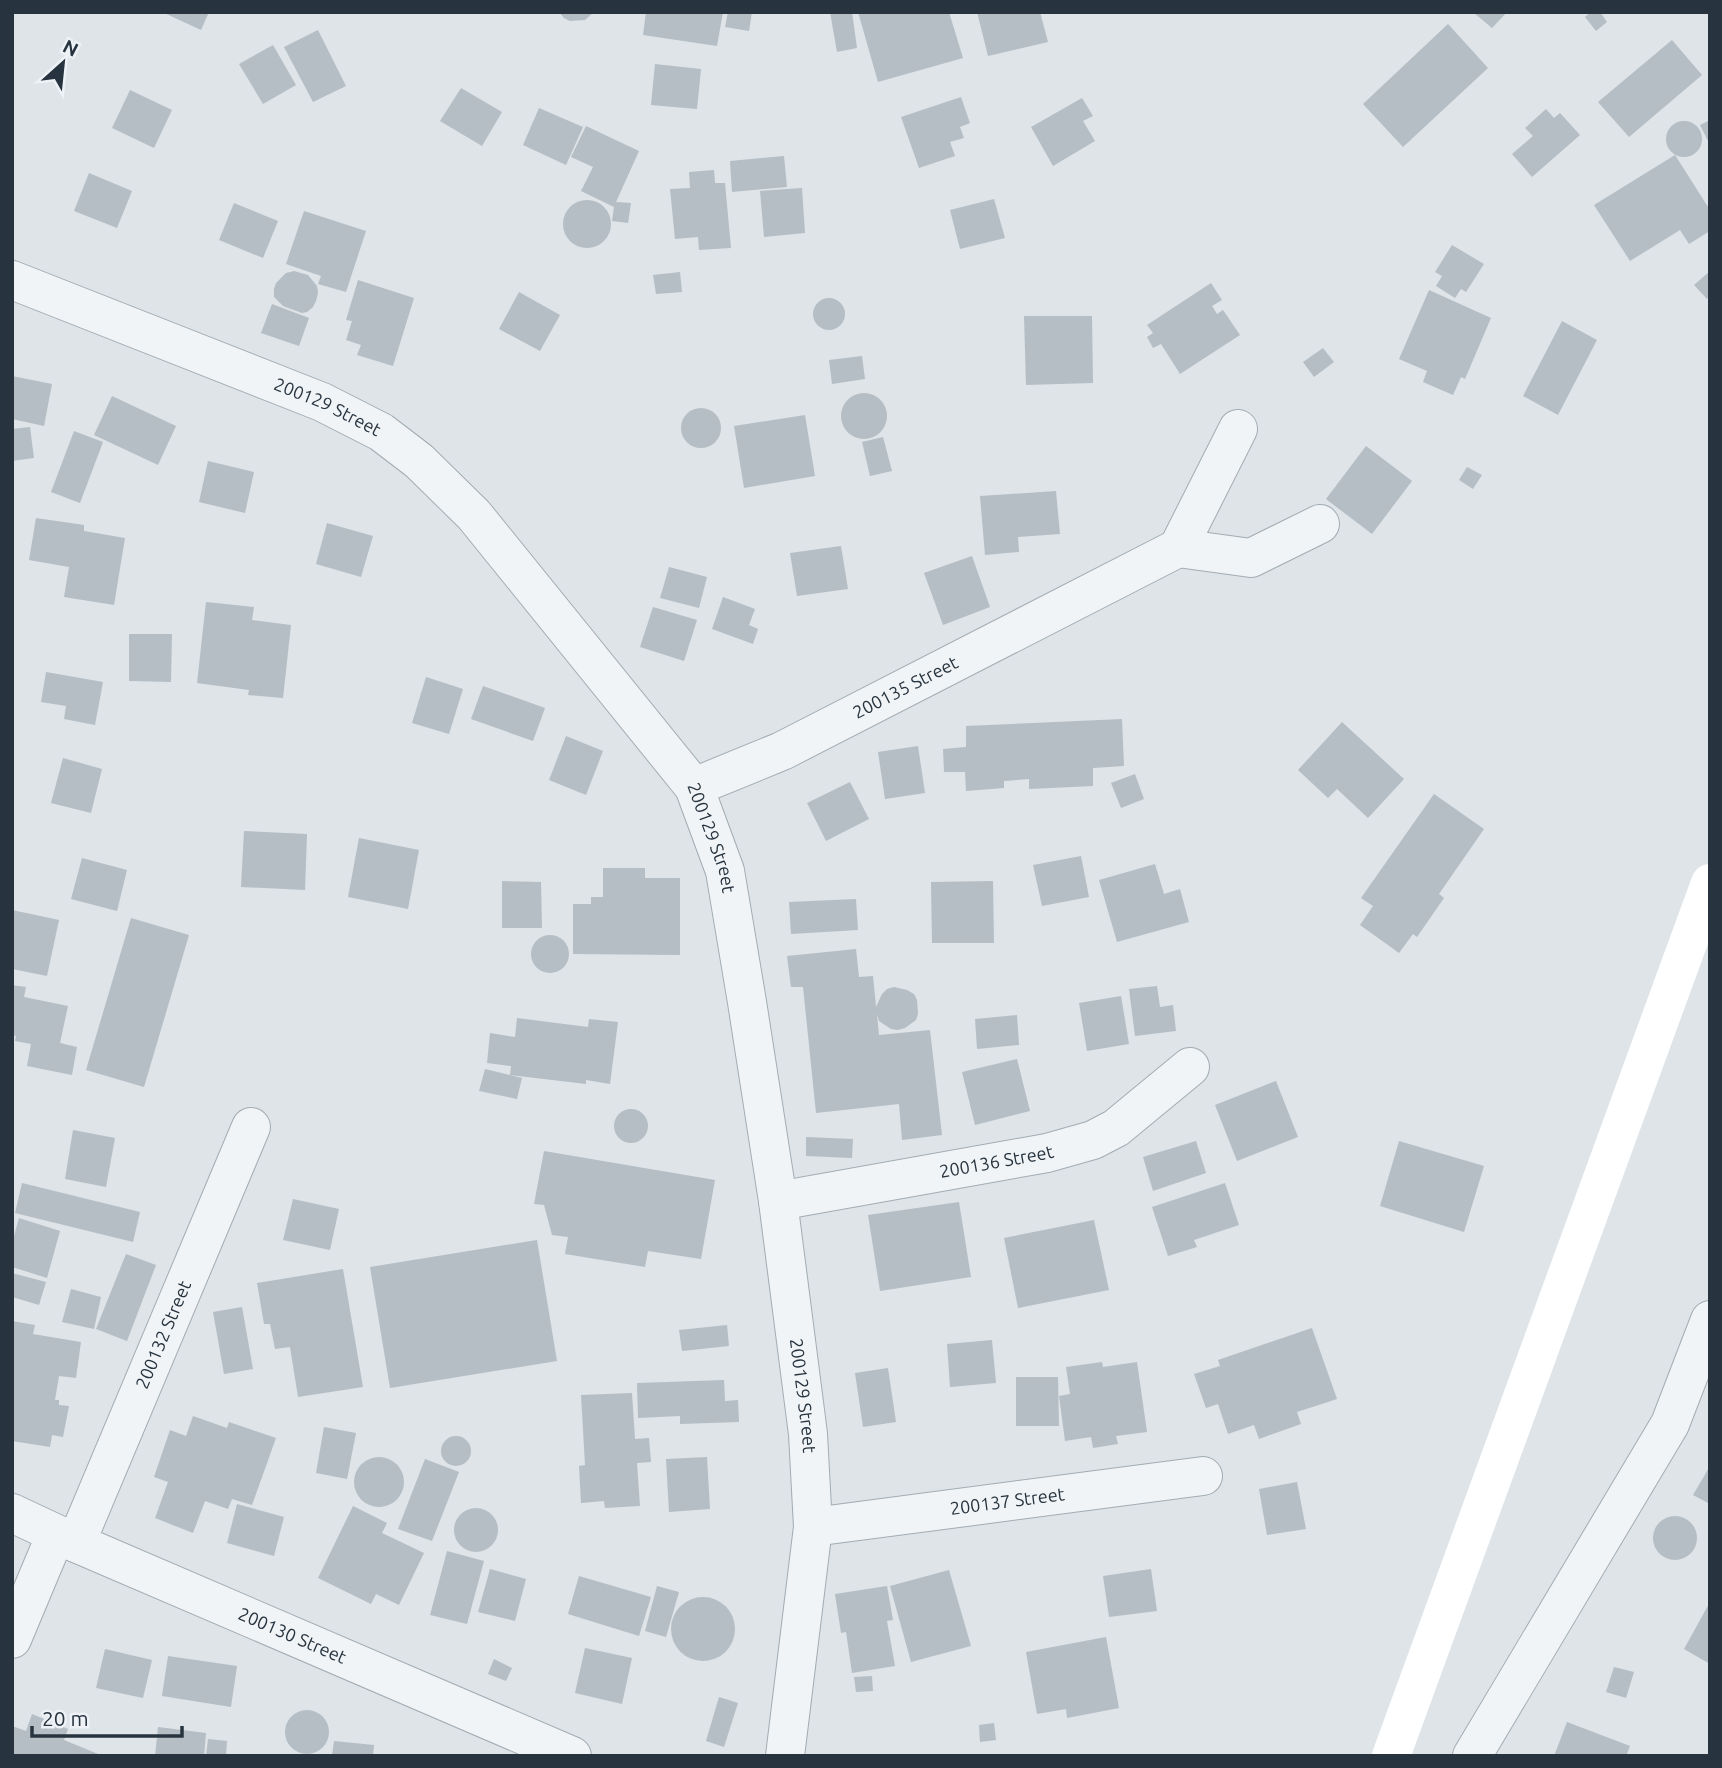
<svg xmlns="http://www.w3.org/2000/svg" width="1722" height="1768" font-family="Ubuntu,sans-serif">
  <style>
    .building { fill: #b5bec5 }
    .lines { fill: none; stroke-linecap: round; stroke-linejoin: round }
    .street-casing { stroke: #a3acb2; stroke-width: 40 }
    .street { stroke: #f1f4f6; stroke-width: 38 }
    .secondary { stroke: #fff; stroke-width: 38 }
    .labels { text-anchor: middle; stroke-width: 5; stroke-linejoin: round; paint-order: stroke }
    .street-label { font-size: 18px; fill: #27343f; stroke: #eef2f6 }
  </style>
  <rect width="100%" height="100%" fill="#dee4e8"/>
  <g class="building">
    <polygon points="162,12 209,12 201,30"/>
    <polygon points="559,12 594,12 585,20 570,21 564,18"/>
    <polygon points="646,12 723,12 717,46 643,35"/>
    <polygon points="728,12 752,12 749,31 725,27"/>
    <polygon points="830,12 852,12 857,48 837,52"/>
    <polygon points="858,12 949,12 963,58 878,82"/>
    <polygon points="977,12 1040,12 1048,42 988,56"/>
    <polygon points="1473,12 1507,12 1492,28"/>
    <polygon points="1591,12 1600,12 1607,22 1596,31 1585,17"/>
    <polygon points="1448,24 1488,68 1403,147 1363,104"/>
    <polygon points="318,30 346,86 313,102 284,47"/>
    <polygon points="1672,40 1702,75 1629,137 1598,102"/>
    <polygon points="273,45 296,85 263,104 239,64"/>
    <polygon points="655,64 701,69 697,109 651,105"/>
    <polygon points="461,88 502,112 482,146 440,121"/>
    <polygon points="130,90 172,110 154,148 112,128"/>
    <polygon points="961,97 970,123 960,127 964,138 950,142 955,156 919,168 901,117"/>
    <polygon points="1082,98 1093,116 1083,121 1095,141 1053,166 1031,127"/>
    <polygon points="539,108 583,127 566,165 523,145"/>
    <polygon points="1546,109 1554,118 1560,113 1580,135 1532,177 1512,154 1533,136 1525,128"/>
    <polygon points="1710,120 1710,145 1700,125"/>
    <circle cx="1684" cy="139" r="18"/>
    <polygon points="586,126 639,151 616,202 631,203 628,223 612,221 614,207 581,191 593,167 571,157"/>
    <polygon points="1675,155 1710,210 1710,231 1689,244 1680,230 1630,261 1594,205"/>
    <polygon points="784,156 787,187 732,192 730,161"/>
    <polygon points="714,170 715,183 725,183 731,248 699,250 698,237 675,239 670,189 690,188 689,172"/>
    <polygon points="89,173 132,191 117,228 74,211"/>
    <polygon points="802,188 805,233 764,237 760,191"/>
    <polygon points="994,199 1005,238 960,249 950,210"/>
    <circle cx="587" cy="224" r="24"/>
    <polygon points="234,203 278,221 263,258 219,240"/>
    <polygon points="304,211 366,231 346,292 318,284 321,276 286,264"/>
    <polygon points="1452,245 1484,264 1466,292 1461,289 1455,298 1436,286 1442,276 1435,272"/>
    <polygon points="294,271 308,275 317,286 318,293 316,301 313,307 307,312 302,313 283,306 274,297 274,289 276,283 286,273"/>
    <polygon points="1710,271 1710,296 1707,299 1694,285"/>
    <polygon points="680,272 682,292 656,294 653,275"/>
    <polygon points="358,280 414,298 393,366 357,355 361,345 346,340 352,321 346,320"/>
    <polygon points="1211,283 1222,300 1212,306 1217,314 1223,310 1240,335 1180,374 1161,344 1153,348 1147,337 1153,333 1147,325"/>
    <polygon points="1429,290 1491,318 1465,379 1461,377 1453,395 1423,382 1427,371 1399,359"/>
    <polygon points="519,292 560,315 540,351 499,329"/>
    <circle cx="829" cy="314" r="16"/>
    <polygon points="272,304 309,318 299,346 261,333"/>
    <polygon points="1024,316 1092,316 1093,383 1026,385"/>
    <polygon points="1562,321 1597,340 1558,415 1523,396"/>
    <polygon points="1323,348 1334,362 1314,377 1303,362"/>
    <polygon points="862,356 865,379 832,384 829,360"/>
    <polygon points="12,376 52,384 44,426 12,419"/>
    <circle cx="864" cy="416" r="23"/>
    <polygon points="112,396 176,426 158,465 94,435"/>
    <circle cx="701" cy="428" r="20"/>
    <polygon points="805,415 815,476 744,488 734,426"/>
    <polygon points="30,427 34,458 12,461 12,429"/>
    <polygon points="74,431 103,442 80,503 51,492"/>
    <polygon points="883,437 892,471 870,476 862,442"/>
    <polygon points="1366,446 1412,481 1372,534 1326,499"/>
    <polygon points="208,461 254,472 245,513 199,502"/>
    <polygon points="1467,467 1482,475 1473,489 1459,480"/>
    <polygon points="1056,491 1060,534 1018,537 1019,552 985,555 980,496"/>
    <polygon points="36,518 84,525 84,531 125,538 114,605 64,597 69,567 29,560"/>
    <polygon points="327,523 373,536 361,577 316,564"/>
    <polygon points="841,546 848,589 797,596 790,553"/>
    <polygon points="972,556 990,607 943,625 924,573"/>
    <polygon points="669,567 707,577 699,608 660,598"/>
    <polygon points="723,597 755,609 749,625 758,629 753,644 712,629"/>
    <polygon points="206,602 254,607 252,620 291,625 283,698 248,695 249,690 197,683"/>
    <polygon points="653,607 697,620 684,661 640,647"/>
    <polygon points="129,634 172,634 171,682 129,681"/>
    <polygon points="46,672 103,682 95,725 64,719 66,706 41,702"/>
    <polygon points="426,677 463,689 449,734 412,723"/>
    <polygon points="483,686 545,708 533,741 471,719"/>
    <polygon points="1122,719 1124,766 1093,768 1093,786 1029,789 1029,779 1004,781 1004,788 966,791 965,772 944,772 943,749 966,747 966,726"/>
    <polygon points="1342,722 1404,779 1368,818 1337,789 1328,798 1298,770"/>
    <polygon points="566,736 603,751 586,795 549,780"/>
    <polygon points="918,746 925,793 885,799 878,752"/>
    <polygon points="63,758 102,769 91,813 51,803"/>
    <polygon points="1135,774 1144,799 1121,808 1111,783"/>
    <polygon points="850,782 869,819 826,841 807,803"/>
    <polygon points="1434,794 1484,829 1439,894 1444,898 1417,937 1413,934 1399,953 1360,925 1373,906 1361,898"/>
    <polygon points="244,831 307,834 305,890 241,887"/>
    <polygon points="359,838 419,850 408,909 348,897"/>
    <polygon points="1081,856 1089,897 1042,906 1033,865"/>
    <polygon points="82,858 127,870 117,911 71,899"/>
    <polygon points="1155,864 1164,894 1180,889 1189,922 1117,942 1099,880"/>
    <polygon points="603,868 645,868 645,878 680,878 680,955 573,954 573,904 591,904 591,897 603,897"/>
    <polygon points="502,881 541,882 542,928 502,928"/>
    <polygon points="993,881 994,943 932,943 931,882"/>
    <polygon points="856,899 858,930 791,934 789,902"/>
    <polygon points="12,910 59,920 47,976 12,969"/>
    <polygon points="131,918 189,935 144,1087 86,1070"/>
    <circle cx="550" cy="954" r="19"/>
    <polygon points="856,949 859,977 873,976 876,1007 882,994 887,989 894,987 907,990 914,994 917,1000 918,1014 916,1020 905,1028 898,1030 891,1029 879,1021 877,1014 879,1035 930,1030 942,1135 902,1140 899,1104 816,1113 803,987 791,987 787,956"/>
    <polygon points="12,985 26,987 24,997 68,1006 60,1043 77,1047 72,1075 27,1066 31,1044 15,1041 16,1036 12,1035"/>
    <polygon points="1157,986 1160,1007 1173,1005 1176,1031 1135,1036 1129,989"/>
    <polygon points="1121,996 1129,1044 1087,1051 1079,1003"/>
    <polygon points="1017,1015 1019,1045 977,1049 975,1019"/>
    <polygon points="517,1018 588,1027 589,1019 618,1022 610,1084 586,1080 586,1084 510,1075 511,1066 487,1063 490,1033 515,1037"/>
    <polygon points="1017,1059 1030,1111 975,1125 962,1072"/>
    <polygon points="485,1069 522,1078 517,1099 479,1091"/>
    <polygon points="1276,1081 1298,1137 1237,1161 1215,1105"/>
    <circle cx="631" cy="1126" r="17"/>
    <polygon points="73,1130 115,1138 106,1187 65,1179"/>
    <polygon points="806,1137 853,1139 852,1158 806,1156"/>
    <polygon points="1196,1141 1206,1173 1153,1191 1143,1157"/>
    <polygon points="1399,1141 1484,1166 1464,1232 1380,1206"/>
    <polygon points="544,1151 715,1180 701,1259 648,1251 645,1267 565,1254 568,1237 552,1235 544,1205 534,1204"/>
    <polygon points="22,1183 140,1212 133,1242 15,1213"/>
    <polygon points="1225,1183 1239,1225 1194,1240 1197,1247 1168,1256 1152,1207"/>
    <polygon points="293,1199 339,1209 330,1250 283,1240"/>
    <polygon points="959,1202 971,1277 880,1291 868,1215"/>
    <polygon points="19,1218 60,1231 47,1278 12,1267 12,1243"/>
    <polygon points="1094,1220 1109,1290 1018,1308 1004,1238"/>
    <polygon points="537,1240 557,1361 390,1388 370,1267"/>
    <polygon points="126,1254 156,1265 127,1341 96,1329"/>
    <polygon points="343,1269 363,1387 298,1397 290,1347 275,1349 270,1324 264,1324 257,1283"/>
    <polygon points="12,1273 46,1282 39,1305 12,1297"/>
    <polygon points="71,1289 101,1297 94,1329 62,1322"/>
    <polygon points="242,1307 253,1369 224,1374 213,1312"/>
    <polygon points="12,1321 35,1325 33,1334 81,1342 76,1378 59,1376 55,1400 59,1400 59,1405 69,1406 63,1437 52,1435 50,1447 12,1441"/>
    <polygon points="727,1325 729,1346 682,1351 679,1330"/>
    <polygon points="1312,1328 1337,1399 1297,1412 1301,1424 1259,1439 1254,1425 1228,1434 1218,1404 1206,1408 1194,1374 1220,1366 1218,1360"/>
    <polygon points="992,1340 996,1383 950,1387 947,1344"/>
    <polygon points="1102,1362 1103,1367 1137,1362 1147,1432 1116,1436 1118,1444 1093,1448 1091,1437 1065,1441 1059,1396 1070,1394 1066,1367"/>
    <polygon points="888,1368 896,1422 863,1427 855,1373"/>
    <polygon points="1016,1377 1058,1377 1059,1426 1016,1426"/>
    <polygon points="724,1380 725,1401 738,1400 739,1422 680,1424 680,1416 638,1418 637,1383"/>
    <polygon points="632,1393 635,1439 649,1438 651,1462 637,1463 640,1506 605,1508 604,1501 581,1503 579,1466 585,1465 581,1395"/>
    <polygon points="193,1416 227,1428 229,1422 276,1438 252,1505 232,1499 228,1509 205,1501 193,1533 155,1518 168,1482 154,1477 170,1430 186,1436"/>
    <polygon points="324,1427 356,1433 347,1479 316,1473"/>
    <circle cx="456" cy="1451" r="15"/>
    <circle cx="379" cy="1482" r="25"/>
    <polygon points="707,1457 710,1509 669,1512 666,1459"/>
    <polygon points="425,1459 459,1472 432,1541 398,1529"/>
    <polygon points="1710,1466 1710,1504 1693,1495"/>
    <polygon points="1297,1482 1306,1529 1267,1535 1259,1489"/>
    <polygon points="237,1504 284,1517 274,1556 227,1543"/>
    <polygon points="353,1506 387,1523 382,1533 424,1553 399,1605 376,1594 371,1604 318,1578"/>
    <circle cx="476" cy="1530" r="22"/>
    <circle cx="1675" cy="1538" r="22"/>
    <polygon points="447,1551 484,1561 467,1624 430,1615"/>
    <polygon points="490,1569 526,1579 515,1621 478,1612"/>
    <polygon points="1151,1569 1157,1611 1109,1617 1103,1576"/>
    <polygon points="949,1570 971,1646 911,1662 890,1586"/>
    <polygon points="579,1576 651,1597 639,1636 568,1614"/>
    <polygon points="657,1586 679,1592 666,1637 645,1631"/>
    <polygon points="887,1586 893,1620 887,1621 895,1666 852,1673 846,1632 841,1633 835,1594"/>
    <circle cx="703" cy="1629" r="32"/>
    <polygon points="1710,1602 1710,1664 1684,1649"/>
    <polygon points="1106,1637 1119,1708 1067,1718 1066,1709 1037,1714 1026,1652"/>
    <polygon points="585,1648 632,1658 622,1704 575,1693"/>
    <polygon points="105,1649 152,1660 143,1698 96,1688"/>
    <polygon points="168,1656 237,1666 231,1707 162,1696"/>
    <polygon points="494,1659 512,1668 506,1681 488,1674"/>
    <polygon points="1614,1667 1634,1672 1626,1698 1606,1692"/>
    <polygon points="872,1676 873,1691 856,1692 854,1677"/>
    <polygon points="719,1697 738,1703 724,1747 706,1741"/>
    <circle cx="307" cy="1732" r="22"/>
    <polygon points="32,1714 68,1729 64,1740 103,1756 12,1756 12,1726 26,1731"/>
    <polygon points="1567,1722 1630,1746 1626,1756 1554,1756"/>
    <polygon points="994,1723 996,1740 980,1742 979,1725"/>
    <polygon points="158,1727 206,1733 204,1756 155,1756"/>
    <polygon points="208,1739 227,1741 226,1756 206,1756"/>
    <polygon points="334,1741 374,1745 373,1756 332,1756"/>
  </g>
  <g class="lines">
    <defs>
      <g id="street">
        <path id="s1" d="M12,280L322,402L381,432L419,461L474,515L694,787L725,871L747,1002L778,1201L808,1434L813,1527L785,1756"/>
        <polyline points="1178,548 1251,558 1320,524"/>
        <path id="s2" d="M694,787L782,751L1178,548L1238,429"/>
        <path id="s3" d="M778,1201L1047,1153L1093,1140L1116,1128L1190,1067"/>
        <path id="s4" d="M12,1513L76,1543L572,1756"/>
        <path id="s5" d="M813,1527L1203,1476"/>
        <path id="s6" d="M76,1543L251,1127"/>
        <polyline points="12,1639 56,1534"/>
        <polyline points="1472,1756 1670,1424 1710,1320"/>
      </g>
    </defs>
    <use href="#street" class="street-casing"/>
    <use href="#street" class="street"/>
    <polyline class="secondary" points="1391,1756 1710,883"/>
  </g>
  <g class="labels">
    <g class="street-label">
      <text dy="6" stroke="none"><textPath href="#s1" startOffset="340">200129 Street</textPath></text>
      <text dy="6" stroke="none"><textPath href="#s2" startOffset="234">200135 Street</textPath></text>
      <text dy="6" stroke="none"><textPath href="#s1" startOffset="928">200129 Street</textPath></text>
      <text dy="6" stroke="none"><textPath href="#s3" startOffset="222">200136 Street</textPath></text>
      <text dy="6" stroke="none"><textPath href="#s6" startOffset="226">200132 Street</textPath></text>
      <text dy="6" stroke="none"><textPath href="#s1" startOffset="1494">200129 Street</textPath></text>
      <text dy="6" stroke="none"><textPath href="#s5" startOffset="196">200137 Street</textPath></text>
      <text dy="6" stroke="none"><textPath href="#s4" startOffset="306">200130 Street</textPath></text>
    </g>
  </g>
  <rect width="1722" height="1768" fill="none" stroke="#27343f" stroke-width="28"/>
  <g transform="translate(63 63) rotate(27)" stroke="#eef2f6" stroke-width="5" paint-order="stroke">
  <path d="M0-5L12 26L0 18L-12 26Z" fill="#27343f"/>
  <text y="-10" font-size="19" font-weight="bold" text-anchor="middle" fill="#27343f">N</text>
  </g>
  <path d="M32 1726v10h150v-10" fill="none" stroke="#27343f" stroke-width="3.5"/>
  <text x="42" y="1726" font-size="21" fill="#27343f" stroke="#eef2f6" stroke-width="5" paint-order="stroke">20 m</text>
</svg>
